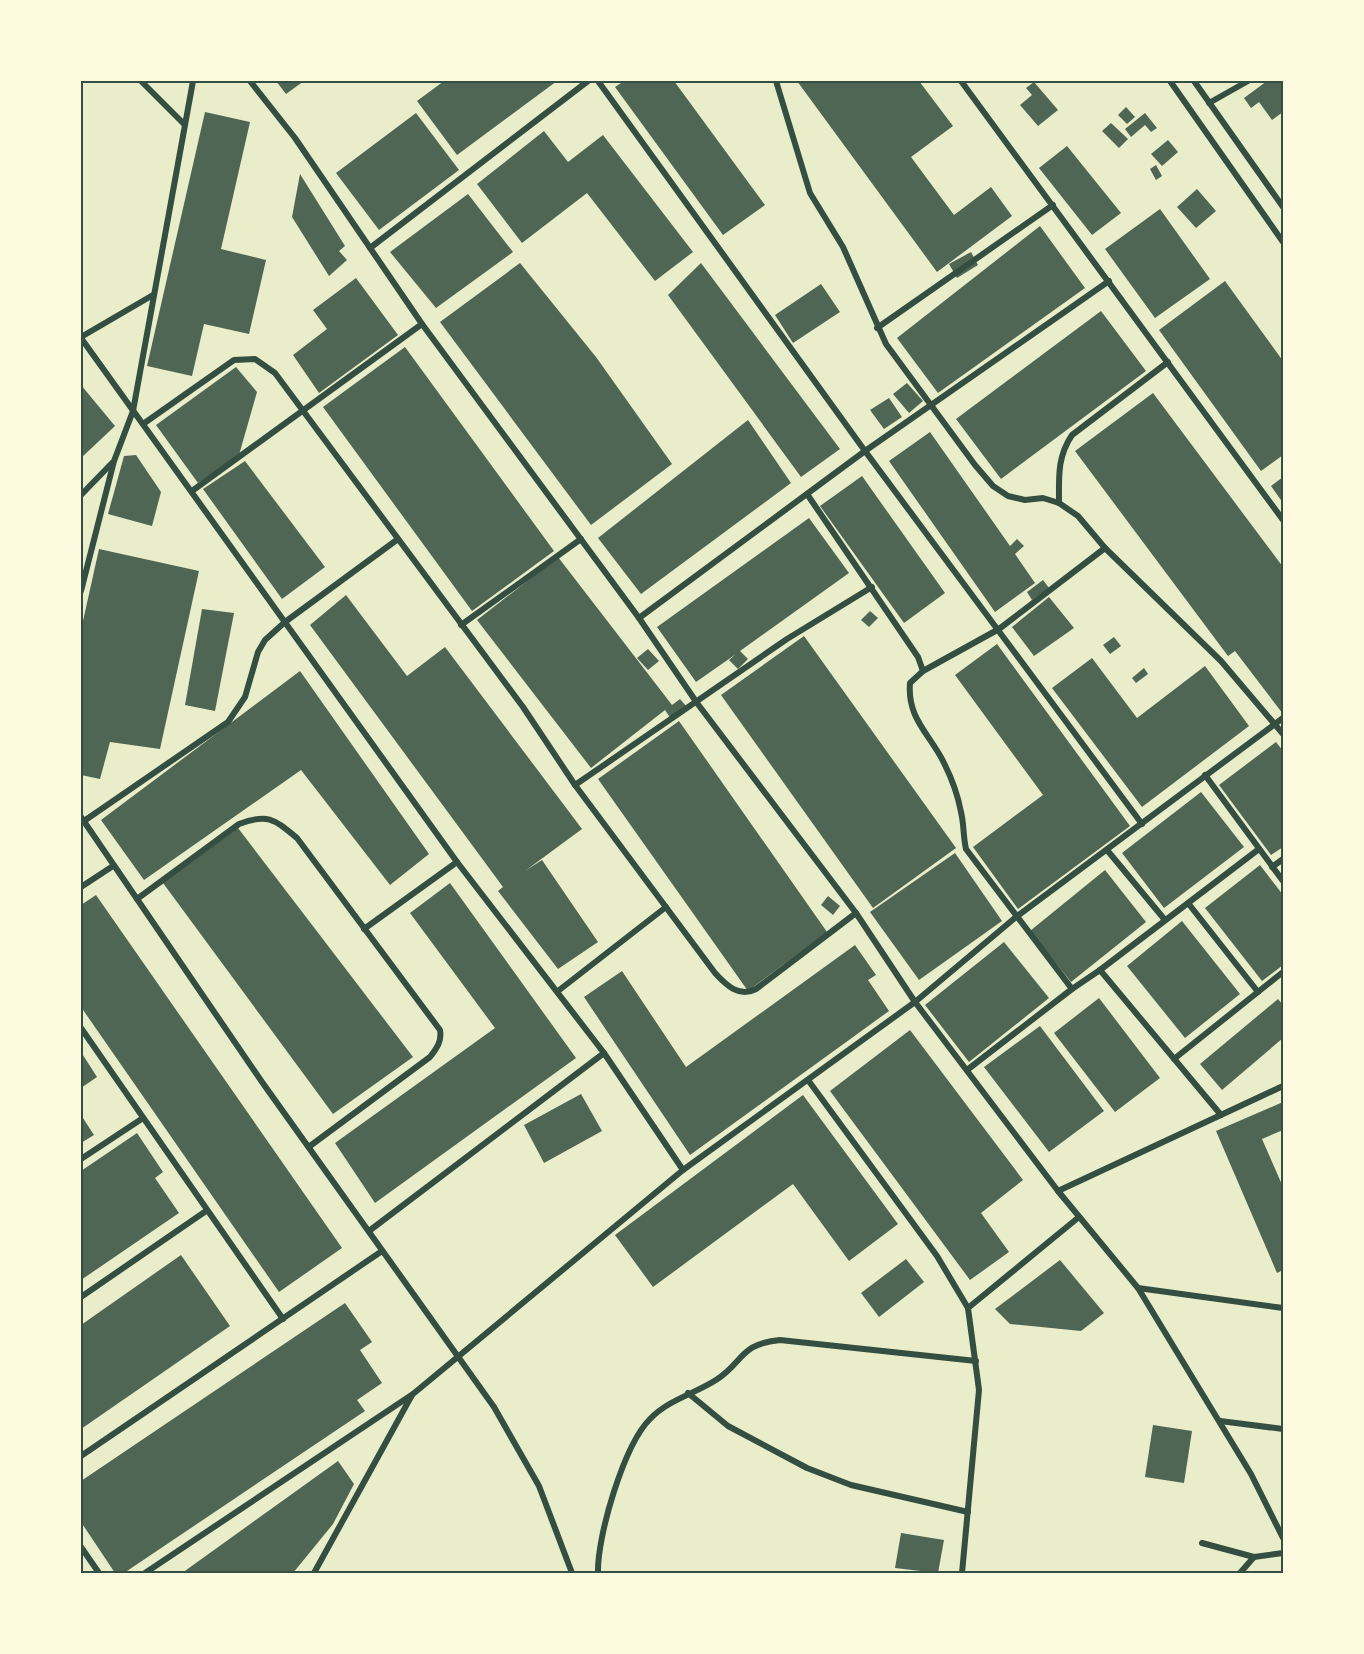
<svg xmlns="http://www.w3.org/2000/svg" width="1364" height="1654" font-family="Raleway,sans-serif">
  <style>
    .building { fill: #4f6655 }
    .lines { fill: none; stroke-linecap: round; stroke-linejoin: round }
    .minor { stroke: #344e41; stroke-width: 6 }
    .neatline { fill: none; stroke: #344e41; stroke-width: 2 }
  </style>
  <rect width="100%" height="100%" fill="#e9edc9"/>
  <g class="building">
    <polygon points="276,81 304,81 286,94"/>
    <polygon points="444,81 557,81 457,155 417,101"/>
    <polygon points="624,81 674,81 765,205 723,235 615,87"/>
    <polygon points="797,81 919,81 953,126 911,157 954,215 991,187 1012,216 937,272"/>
    <polygon points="1267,81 1283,81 1283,112 1272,120 1259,102 1251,108 1244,98"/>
    <polygon points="1034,82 1058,110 1038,126 1020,105 1032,95 1026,88"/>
    <polygon points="1126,107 1135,117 1127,124 1118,115"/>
    <polygon points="205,112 250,122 221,249 266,260 249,334 204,324 192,376 147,366"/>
    <polygon points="416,113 459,170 379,230 336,173"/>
    <polygon points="1145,113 1157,128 1151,132 1145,125 1131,137 1125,129"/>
    <polygon points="1111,123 1128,139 1119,148 1102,131"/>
    <polygon points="544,131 568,162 603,135 693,252 655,281 587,193 522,243 477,184"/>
    <polygon points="1168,140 1178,152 1162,166 1151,154"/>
    <polygon points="1067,146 1121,213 1092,235 1039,168"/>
    <polygon points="1156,165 1162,176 1156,180 1150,169"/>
    <polygon points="300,174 345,246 339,251 347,260 329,276 292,217"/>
    <polygon points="1197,189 1216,211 1196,228 1177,207"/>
    <polygon points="468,194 513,252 436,308 390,252"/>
    <polygon points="1160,209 1210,279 1155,318 1105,249"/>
    <polygon points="1040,226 1085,288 938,393 897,338"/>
    <polygon points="971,252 978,265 957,278 949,264"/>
    <polygon points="520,263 596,357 672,464 591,525 440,322"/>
    <polygon points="701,263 840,449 801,477 668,295"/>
    <polygon points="356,278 398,335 319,393 293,355 327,329 313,310"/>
    <polygon points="1225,281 1283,361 1283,455 1261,471 1159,330"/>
    <polygon points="821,284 840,312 793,343 775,315"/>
    <polygon points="1101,311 1146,371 1001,479 956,419"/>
    <polygon points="405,347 554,551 472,611 323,407"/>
    <polygon points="236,367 257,392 239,455 198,483 156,425"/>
    <polygon points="907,383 923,401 909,413 893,394"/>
    <polygon points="81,385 115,426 81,458"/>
    <polygon points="1153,393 1283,567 1283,714 1235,651 1228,656 1075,451"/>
    <polygon points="889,398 902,417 884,429 870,410"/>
    <polygon points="748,420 791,483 641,594 598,538"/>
    <polygon points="930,432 1010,546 1017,539 1024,546 1015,554 1035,583 995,612 889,461"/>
    <polygon points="136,455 161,492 152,526 108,514 124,456"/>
    <polygon points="245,461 325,567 282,599 203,489"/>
    <polygon points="862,476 945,593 904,623 820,506"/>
    <polygon points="1283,477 1283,503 1271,486"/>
    <polygon points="809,518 849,573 740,651 748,659 738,669 729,660 736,654 696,682 657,627"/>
    <polygon points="99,549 199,571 160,749 110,742 100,779 81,775 81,630"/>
    <polygon points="558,557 672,705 680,699 687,707 671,719 665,710 591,768 477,620"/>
    <polygon points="1043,580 1049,588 1032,600 1027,592"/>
    <polygon points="346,595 407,676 445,647 582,829 525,871 542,860 598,942 558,969 498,891 503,887 310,625"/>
    <polygon points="1049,597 1074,628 1034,656 1012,627"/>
    <polygon points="202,609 234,613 215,711 185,705"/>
    <polygon points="870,611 878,618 869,627 861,620"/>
    <polygon points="804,636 956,848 873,908 721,695"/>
    <polygon points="1114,637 1121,646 1110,654 1103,645"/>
    <polygon points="997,644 1130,826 1018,909 973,847 1043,795 955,675"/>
    <polygon points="648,649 659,661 648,670 637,658"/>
    <polygon points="1092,658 1137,718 1205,666 1249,726 1142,807 1052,688"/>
    <polygon points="1144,668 1148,674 1136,683 1132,678"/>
    <polygon points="300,671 429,854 390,885 301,770 144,880 101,820"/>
    <polygon points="679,721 827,932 748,991 598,779"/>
    <polygon points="1276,742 1283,751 1283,847 1271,855 1219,785"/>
    <polygon points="1201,792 1244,847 1164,908 1122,853"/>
    <polygon points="238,828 413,1057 333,1114 163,883"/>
    <polygon points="955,853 1002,921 919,980 870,912"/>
    <polygon points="1260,865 1283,895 1283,965 1262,981 1205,908"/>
    <polygon points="1105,870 1146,922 1071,982 1030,931"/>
    <polygon points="450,883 576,1058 375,1203 335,1143 495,1028 410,913"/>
    <polygon points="96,895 342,1248 279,1292 81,1007 81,905"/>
    <polygon points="828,896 840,906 833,915 821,905"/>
    <polygon points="1182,921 1240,994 1185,1038 1127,966"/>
    <polygon points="1004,942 1049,998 969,1062 925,1005"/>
    <polygon points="855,945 876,975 868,980 889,1011 690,1155 584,997 622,971 686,1067"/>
    <polygon points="1099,998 1160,1078 1115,1112 1054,1033"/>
    <polygon points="1278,999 1283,1005 1283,1038 1222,1090 1200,1064"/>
    <polygon points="1040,1026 1104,1111 1049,1152 984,1067"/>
    <polygon points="910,1030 1023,1180 981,1213 1009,1252 970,1280 830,1091"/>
    <polygon points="81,1052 97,1077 81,1088"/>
    <polygon points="581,1094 602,1131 544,1163 524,1125"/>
    <polygon points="803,1095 898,1224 849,1261 793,1184 653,1287 615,1235"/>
    <polygon points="1283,1102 1283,1130 1262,1139 1283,1187 1283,1270 1277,1273 1216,1131"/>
    <polygon points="81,1115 94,1135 81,1143"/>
    <polygon points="137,1133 163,1172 155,1178 179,1213 81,1280 81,1171"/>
    <polygon points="181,1255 230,1326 81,1429 81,1325"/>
    <polygon points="906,1259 924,1282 879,1317 861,1293"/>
    <polygon points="1060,1260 1104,1313 1081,1331 1010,1324 995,1309"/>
    <polygon points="345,1303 372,1342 360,1350 382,1383 357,1400 365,1411 124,1573 115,1573 81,1522 81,1481"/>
    <polygon points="1153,1425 1192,1431 1184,1483 1145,1477"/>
    <polygon points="338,1461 354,1484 333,1524 293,1573 182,1573"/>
    <polygon points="901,1533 944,1540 938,1573 895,1568"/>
  </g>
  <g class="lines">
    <g class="minor">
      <polyline points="141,81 184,124"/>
      <polyline points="250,81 295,138 422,324 639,618 697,703 856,913 915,1002 1058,1191 1138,1288 1251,1474 1283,1538"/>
      <polyline points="598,81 865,451 1142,824"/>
      <polyline points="776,81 810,193 843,247 886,344 975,465 993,486 1008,496 1025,500 1043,498 1059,503 1078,516 1105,548 1221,661 1283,734"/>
      <polyline points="961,81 1283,520"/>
      <polyline points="1170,81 1283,242"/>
      <polyline points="1194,81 1283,207"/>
      <polyline points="1209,103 1248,81"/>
      <polyline points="370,248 588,81"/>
      <polyline points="877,328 1053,205"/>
      <polyline points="81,337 153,295"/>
      <polyline points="81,338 457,862 604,1053 683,1170"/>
      <path d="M143,424L234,360L255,359L275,373L523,707L575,785L715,973C726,985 739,998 756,989L856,913"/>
      <polyline points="192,491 422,324"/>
      <polyline points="807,494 918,657 923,671 999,629 1105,548"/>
      <polyline points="81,495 112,463"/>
      <path d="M1059,503C1059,478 1057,457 1072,435L1168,362"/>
      <polyline points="81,591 114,461 133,411 193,81"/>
      <polyline points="639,618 865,451 1109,281"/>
      <polyline points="461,625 581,539"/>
      <path d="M923,671L910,683C907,719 930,734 944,763C951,777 958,796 961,812C964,824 963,836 966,849L1072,989L1100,970L1221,1115"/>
      <polyline points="1205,775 1283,881"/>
      <polyline points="575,785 787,639 872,587"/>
      <polyline points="81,817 262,1082 494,1407 539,1486 572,1573"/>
      <polyline points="84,821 228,722 245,697 258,652 265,640 285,622 398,539"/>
      <polyline points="1107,850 1165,920"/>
      <polyline points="1272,867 1283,859"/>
      <polyline points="81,887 113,866"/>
      <path d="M137,899L239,824C268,813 274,819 297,838L440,1030C442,1041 437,1048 430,1057L310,1146"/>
      <polyline points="1188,903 1258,992"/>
      <polyline points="364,929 457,862"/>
      <polyline points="1100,970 1259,849"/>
      <polyline points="558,991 666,907"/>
      <polyline points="81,1028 283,1319"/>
      <polyline points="1174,1059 1283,972"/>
      <polyline points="967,1070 1072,989"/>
      <polyline points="808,1080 937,1256 968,1308"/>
      <polyline points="81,1159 143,1118"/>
      <polyline points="1058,1191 1283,1086"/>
      <polyline points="369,1231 604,1053"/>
      <polyline points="1138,1288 1283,1308"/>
      <polyline points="81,1297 206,1211"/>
      <polyline points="688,1393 728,1426 807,1468 851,1485 968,1512"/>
      <polyline points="1220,1421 1283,1429"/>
      <polyline points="81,1456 382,1251"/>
      <polyline points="1202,1543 1254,1557"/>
      <polyline points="81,1547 99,1573"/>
      <polyline points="145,1573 413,1394 683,1170 915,1002 1016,917 1283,718"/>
      <polyline points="314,1573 412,1395"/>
      <path d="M598,1573C597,1536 624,1445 650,1419C668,1400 694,1394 716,1380C744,1362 739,1344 780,1340L976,1361"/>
      <polyline points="962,1573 979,1390 968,1308 1079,1217"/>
      <polyline points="1240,1573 1254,1557 1283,1553"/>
    </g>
  </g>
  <rect width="1364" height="1654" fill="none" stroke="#fefae0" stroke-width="165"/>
  <rect x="82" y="82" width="1200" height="1490" class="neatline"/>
</svg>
